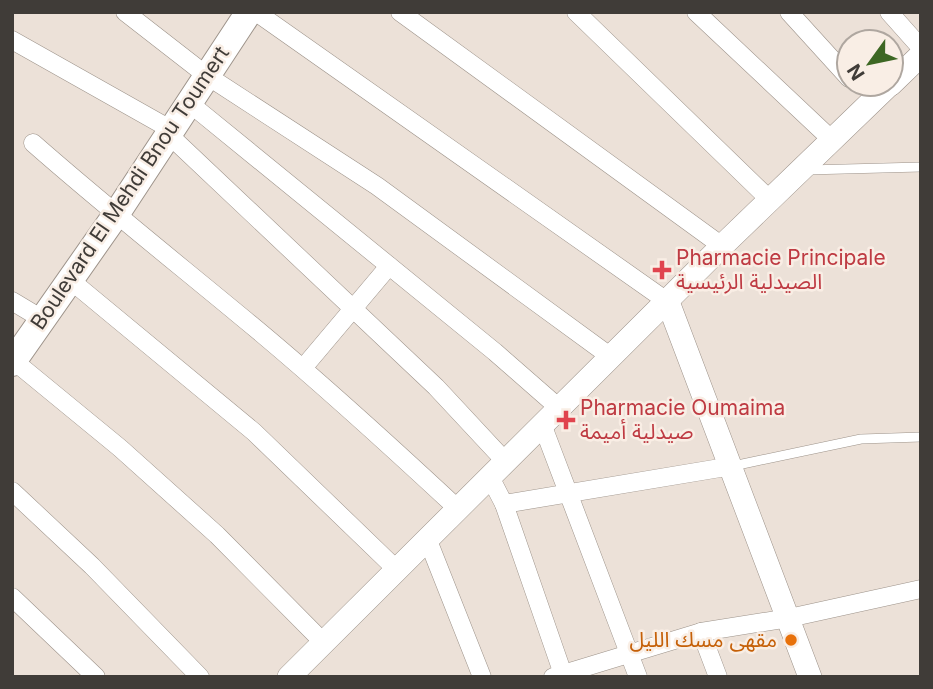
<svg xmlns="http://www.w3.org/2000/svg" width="933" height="689" font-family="Inter,'Noto Sans Arabic',sans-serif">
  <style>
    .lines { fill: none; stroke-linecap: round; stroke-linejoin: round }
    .service-casing { stroke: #9d938a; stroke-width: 10 }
    .minor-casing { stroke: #9d938a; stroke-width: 19 }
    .tertiary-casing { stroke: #9d938a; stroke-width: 24 }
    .secondary-casing { stroke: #9d938a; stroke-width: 28 }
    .service { stroke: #fff; stroke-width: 9 }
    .minor { stroke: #fff; stroke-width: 18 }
    .tertiary { stroke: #fff; stroke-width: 23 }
    .secondary { stroke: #fff; stroke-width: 26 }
    .health-dot { fill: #e0444e; stroke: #f9eee5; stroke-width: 2.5 }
    .food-dot { fill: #e8710a; stroke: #f9eee5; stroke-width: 2.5 }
    .labels { text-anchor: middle; stroke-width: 5; stroke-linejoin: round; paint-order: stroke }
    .street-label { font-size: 21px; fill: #403c38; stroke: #f9eee5 }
    .health-label { font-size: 21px; fill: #be3a42; stroke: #f9eee5; text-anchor: start }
    .food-label { font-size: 21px; fill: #c56008; stroke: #f9eee5; text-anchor: end }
  </style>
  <rect width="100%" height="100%" fill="#ece1d8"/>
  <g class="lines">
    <defs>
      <g id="service">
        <polyline points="807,170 921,167"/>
        <polyline points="733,466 861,439 921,437"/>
      </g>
      <g id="minor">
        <polyline points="125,12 206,75 377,186 611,357"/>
        <polyline points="256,12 668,302"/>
        <polyline points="400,12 722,246"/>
        <polyline points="576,12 770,200"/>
        <polyline points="696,12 832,140"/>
        <polyline points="789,12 849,78"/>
        <polyline points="889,12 921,48"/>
        <polyline points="12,40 170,129"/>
        <polyline points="188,102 495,352 559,408"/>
        <polyline points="167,133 436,387 505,461"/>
        <path d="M33,143C100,202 169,257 238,314C314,376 386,442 458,509"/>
        <polyline points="69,279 254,432 396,569"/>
        <polyline points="12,301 42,319"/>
        <polyline points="14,361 120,448 217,535 323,642"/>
        <polyline points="303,368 389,266"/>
        <polyline points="542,424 638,677"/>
        <polyline points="490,477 504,504 564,677"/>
        <polyline points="12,491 92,566 200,677"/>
        <polyline points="504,504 732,466"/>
        <polyline points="427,538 482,677"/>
        <polyline points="12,597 96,677"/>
        <polyline points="701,632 718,677"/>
        <polyline points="553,677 701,632 789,618 921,589"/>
      </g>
      <g id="tertiary">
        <polyline points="891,84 921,55"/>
        <polyline points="668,302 810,677"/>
        <polyline points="289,677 722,246 890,84"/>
      </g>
      <polyline id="secondary" points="12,363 115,216 249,12"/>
    </defs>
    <use href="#service" class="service-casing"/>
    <use href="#minor" class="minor-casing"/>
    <use href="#tertiary" class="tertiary-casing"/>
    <use href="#secondary" class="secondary-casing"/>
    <use href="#service" class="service"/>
    <use href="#minor" class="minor"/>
    <use href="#tertiary" class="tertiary"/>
    <use href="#secondary" class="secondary"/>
  </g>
  <g class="health-dot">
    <path d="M658.5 259.5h7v7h7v7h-7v7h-7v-7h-7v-7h7z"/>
    <path d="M562.5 409.5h7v7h7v7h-7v7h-7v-7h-7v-7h7z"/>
  </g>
  <circle class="food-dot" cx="791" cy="640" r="7"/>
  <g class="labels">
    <g class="street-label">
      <text transform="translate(130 188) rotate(-56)" y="7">Boulevard El Mehdi Bnou Toumert</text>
    </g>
    <g class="health-label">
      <text x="676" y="265">Pharmacie Principale<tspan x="676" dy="24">الصيدلية الرئيسية</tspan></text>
      <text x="580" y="415">Pharmacie Oumaima<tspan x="580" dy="24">صيدلية أميمة</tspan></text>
    </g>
    <g class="food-label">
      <text x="777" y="647">مقهى مسك الليل</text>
    </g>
  </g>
  <rect width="933" height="689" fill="none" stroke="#403c38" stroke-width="28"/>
  <g transform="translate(870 63) rotate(237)"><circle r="33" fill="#f9eee5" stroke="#afa7a0" stroke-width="2"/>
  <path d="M0-5L12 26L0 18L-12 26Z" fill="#3d6723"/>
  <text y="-10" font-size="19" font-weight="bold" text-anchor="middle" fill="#403c38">N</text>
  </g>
</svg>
